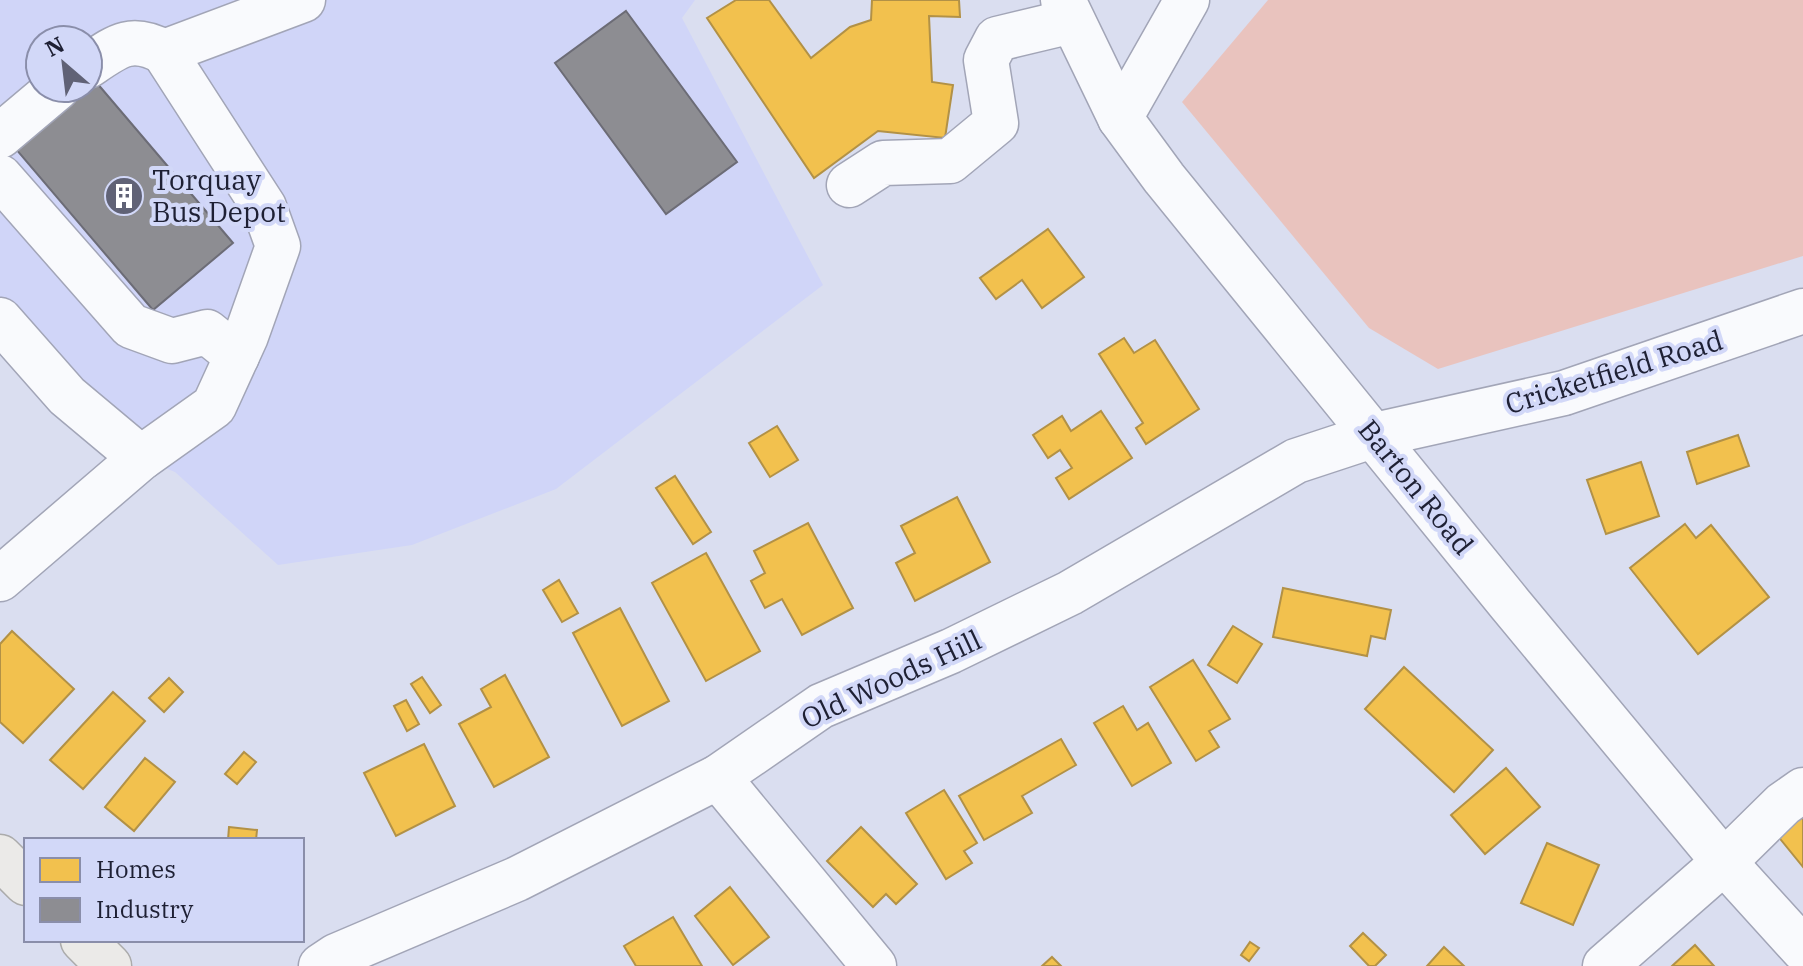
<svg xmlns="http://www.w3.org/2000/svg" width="1803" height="966" font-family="'IBM Plex Serif',serif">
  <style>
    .built { fill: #d0d5f8; fill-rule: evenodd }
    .green { fill: #e9c3be }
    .homes { fill: #f2c14e; stroke: #b29146; stroke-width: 2 }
    .industry { fill: #8d8d92; stroke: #6c6c76; stroke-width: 2 }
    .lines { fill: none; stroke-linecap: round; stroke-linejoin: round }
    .minor-casing { stroke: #a2a5b7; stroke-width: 47 }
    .major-casing { stroke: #ababab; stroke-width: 47 }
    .minor { stroke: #f9fafd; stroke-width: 44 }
    .major { stroke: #ebeae8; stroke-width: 44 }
    .labels { text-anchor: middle; stroke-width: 8; stroke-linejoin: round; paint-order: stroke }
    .poi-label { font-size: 28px; fill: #1e2034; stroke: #d2d8f8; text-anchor: start }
    .street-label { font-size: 28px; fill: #1e2034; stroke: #d2d8f8 }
  </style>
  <rect width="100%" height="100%" fill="#dadef0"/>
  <path class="built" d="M0,0H695L682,18L823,285L556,489L412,545L278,565L175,472L141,458L0,320ZM40,40H88V88H40Z"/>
  <polygon class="green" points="1268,0 1803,0 1803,256 1438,369 1369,328 1182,102"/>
  <g class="homes">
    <polygon points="736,0 769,0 811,58 850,27 871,20 872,0 959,0 960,17 929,16 932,82 953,85 945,138 878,131 814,178 707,18"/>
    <polygon points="1048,229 1084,277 1042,308 1022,280 996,299 980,278"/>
    <polygon points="1124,338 1134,353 1155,340 1199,409 1146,444 1136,428 1143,423 1099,354"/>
    <polygon points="1101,411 1132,458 1069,499 1056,478 1072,468 1060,450 1048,458 1033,435 1062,416 1071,431"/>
    <polygon points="777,426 798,460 770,477 749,443"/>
    <polygon points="1738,435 1749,466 1697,484 1687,452"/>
    <polygon points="1641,462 1659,516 1606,534 1587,480"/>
    <polygon points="675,476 711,532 693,544 656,488"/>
    <polygon points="957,497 990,562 915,601 896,563 915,553 901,526"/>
    <polygon points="808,523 853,608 802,635 782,599 765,608 751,581 765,573 754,551"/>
    <polygon points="1685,524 1696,538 1711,525 1769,597 1698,654 1630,568"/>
    <polygon points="706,553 760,651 706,681 652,583"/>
    <polygon points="559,580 578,613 562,622 543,590"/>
    <polygon points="1283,588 1391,610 1385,639 1371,636 1367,656 1273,637"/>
    <polygon points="620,608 669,701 622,726 573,633"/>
    <polygon points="1233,626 1262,644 1237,683 1208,665"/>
    <polygon points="12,631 74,689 23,743 0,722 0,644"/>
    <polygon points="1193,660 1230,719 1209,731 1219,747 1196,761 1150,687"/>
    <polygon points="1404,667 1493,750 1454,792 1365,709"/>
    <polygon points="505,675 549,757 494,787 459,724 491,707 481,689"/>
    <polygon points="422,677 441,705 430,713 411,684"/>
    <polygon points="169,678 183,692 164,712 149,698"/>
    <polygon points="113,692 145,721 83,789 50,760"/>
    <polygon points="406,700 419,724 407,731 394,706"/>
    <polygon points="1123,706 1137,730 1148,723 1171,763 1132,786 1094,723"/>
    <polygon points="1061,739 1076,765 1022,796 1032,813 984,840 959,796"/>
    <polygon points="424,744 455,806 396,836 364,773"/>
    <polygon points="244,752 256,762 237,784 225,774"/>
    <polygon points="145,758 175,782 134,831 105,807"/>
    <polygon points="1506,768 1540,807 1485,854 1451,815"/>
    <polygon points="944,790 977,843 964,851 972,863 946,879 906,813"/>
    <polygon points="1803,814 1803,867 1777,835"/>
    <polygon points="229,827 257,830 256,840 228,840"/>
    <polygon points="861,827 917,884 896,904 886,894 873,907 827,861"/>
    <polygon points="1547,843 1599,865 1573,925 1521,903"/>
    <polygon points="730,887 769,937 733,965 695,916"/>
    <polygon points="673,917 702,966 636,966 624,946"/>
    <polygon points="1363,933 1386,955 1375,966 1369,966 1350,946"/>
    <polygon points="1250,942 1259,948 1249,961 1241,955"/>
    <polygon points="1695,945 1714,966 1672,966"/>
    <polygon points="1444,947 1464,966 1427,966"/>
    <polygon points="1052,957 1061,966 1042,966"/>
  </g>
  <g class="industry">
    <polygon points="626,11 737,162 666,214 555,63"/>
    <polygon points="96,82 233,243 153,310 15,148"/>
  </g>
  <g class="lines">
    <defs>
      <g id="minor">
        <polyline points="1063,0 1120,118 1164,178 1510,604 1724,862 1803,949"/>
        <path d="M88,66C117,46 131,34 164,52"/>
        <polyline points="1120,118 1187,0"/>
        <polyline points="0,136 57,88"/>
        <polyline points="0,177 131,326 172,341 207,332 237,356"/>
        <polyline points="849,185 883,163 950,161 996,123 986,60 997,39 1072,21"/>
        <polyline points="0,320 67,396 141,458"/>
        <polyline points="0,579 141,458 214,406 246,336 278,246 264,207 164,52 303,0"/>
        <polyline points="718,777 874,966"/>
        <polyline points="321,966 336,956 517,879 718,777 821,706 951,651 1070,593 1296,461 1375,435 1564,393 1803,311"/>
        <polyline points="1605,966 1724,862 1783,804 1803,790"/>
      </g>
      <g id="major">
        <polyline points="0,857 26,883"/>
        <polyline points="83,940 109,966"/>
      </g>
    </defs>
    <use href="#minor" class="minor-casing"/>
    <use href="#major" class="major-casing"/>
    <use href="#minor" class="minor"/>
    <use href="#major" class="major"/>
  </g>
  <defs>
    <symbol id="building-disc" viewBox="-11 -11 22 22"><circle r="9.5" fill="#606276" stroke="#d2d8f8"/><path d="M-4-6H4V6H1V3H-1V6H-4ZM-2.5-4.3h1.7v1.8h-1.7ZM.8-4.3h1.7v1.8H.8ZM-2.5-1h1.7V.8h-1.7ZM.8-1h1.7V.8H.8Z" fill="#fff"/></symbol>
  </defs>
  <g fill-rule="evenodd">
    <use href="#building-disc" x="102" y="174" width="44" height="44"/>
  </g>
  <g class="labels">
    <g class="poi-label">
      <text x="152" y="190">Torquay<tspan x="152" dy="32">Bus Depot</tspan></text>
    </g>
    <g class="street-label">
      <text transform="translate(1614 372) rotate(-17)" y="10">Cricketfield Road</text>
      <text transform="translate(1416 487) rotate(51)" y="10">Barton Road</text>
      <text transform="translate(891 679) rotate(-25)" y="10">Old Woods Hill</text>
    </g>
  </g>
  <rect x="24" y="838" width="280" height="104" fill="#d2d8f8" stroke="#8a8eaa" stroke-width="2"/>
  <rect x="40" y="858" width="40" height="24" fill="#f2c14e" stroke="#8a8eaa" stroke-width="2"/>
  <text x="96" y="878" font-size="24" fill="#1e2034">Homes</text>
  <rect x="40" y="898" width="40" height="24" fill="#8d8d92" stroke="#8a8eaa" stroke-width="2"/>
  <text x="96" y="918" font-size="24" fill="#1e2034">Industry</text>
  <g transform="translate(64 64) rotate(332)"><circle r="38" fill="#d2d8f8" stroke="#8a8eaa" stroke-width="2"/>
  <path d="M0-6L14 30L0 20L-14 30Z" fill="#606276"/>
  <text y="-12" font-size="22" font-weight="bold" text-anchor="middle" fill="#1e2034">N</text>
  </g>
</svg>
